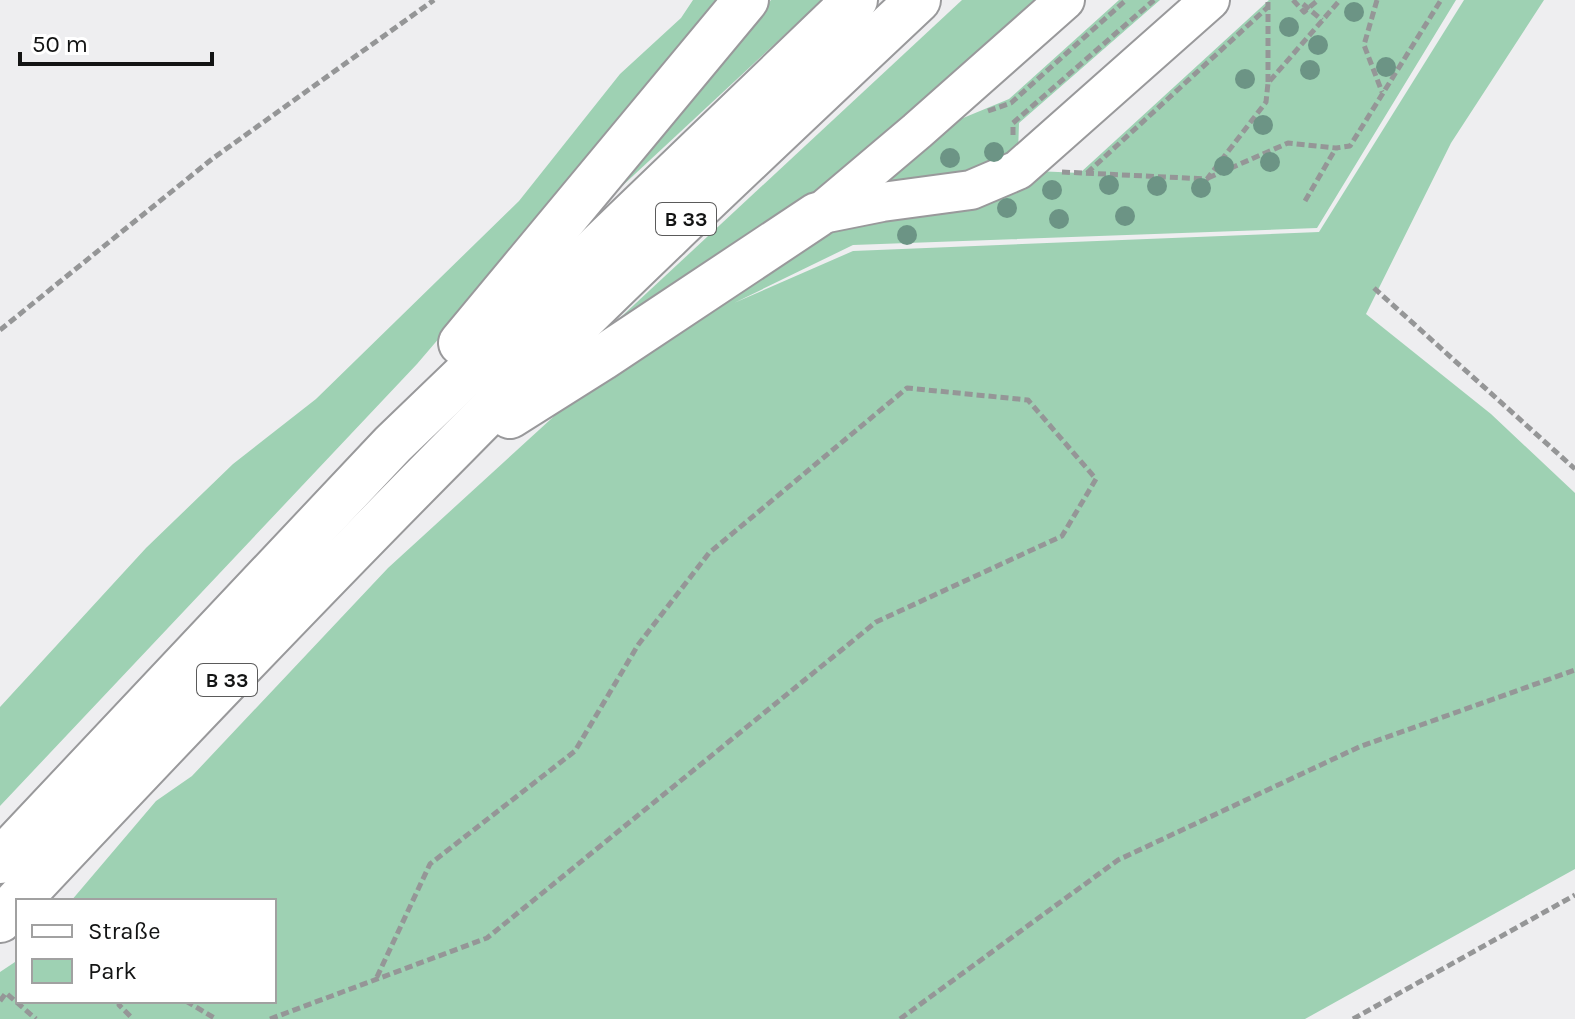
<svg xmlns="http://www.w3.org/2000/svg" width="1575" height="1019" font-family="Karla,sans-serif">
  <style>
    .green { fill: #9ed1b3 }
    .lines { fill: none; stroke-linecap: round; stroke-linejoin: round }
    .minor-casing { stroke: #99999b; stroke-width: 42 }
    .highway-casing { stroke: #99999b; stroke-width: 48 }
    .path { stroke: #959697; stroke-width: 5; stroke-dasharray: 8 4; stroke-linecap: butt }
    .minor { stroke: #fff; stroke-width: 38 }
    .highway { stroke: #fff; stroke-width: 44 }
    .tree { fill: #6c9485 }
    .labels { text-anchor: middle; stroke-width: 8; stroke-linejoin: round; paint-order: stroke }
    .shield { fill: #fff; stroke: #5a5a5a; stroke-width: 2 }
    .shield-label { font-size: 20px; font-weight: bold; fill: #131414 }
  </style>
  <rect width="100%" height="100%" fill="#eeeef0"/>
  <g class="green">
    <polygon points="693,0 728,0 417,364 0,806 0,707 146,548 233,464 316,399 519,201 620,74 681,18"/>
    <polygon points="771,0 822,0 592,214"/>
    <polygon points="962,0 1048,0 804,202 593,343"/>
    <polygon points="1119,0 1160,0 1019,123 1018,154 973,175 860,193 951,123 1009,99"/>
    <polygon points="1269,0 1456,0 1317,228 853,245 734,303 853,251 1319,232 1464,0 1544,0 1451,143 1366,314 1491,414 1575,493 1575,869 1305,1019 0,1019 0,972 18,960 18,1001 274,1001 274,901 71,901 156,801 192,776 388,568 574,398 825,229 1036,171 1080,173"/>
  </g>
  <g class="lines">
    <defs>
      <g id="minor">
        <polyline points="820,213 917,131 1065,0"/>
        <polyline points="817,215 882,202 971,190 1018,170 1210,0"/>
      </g>
      <g id="highway">
        <polyline points="461,343 746,0"/>
        <polyline points="510,416 602,358 817,215"/>
        <polyline points="0,861 393,444 855,0"/>
        <path d="M0,920C150,760 302,600 457,444C607,292 763,146 918,0"/>
      </g>
    </defs>
    <use href="#minor" class="minor-casing"/>
    <use href="#highway" class="highway-casing"/>
    <g class="path">
      <polyline points="1293,0 1304,12 1318,0"/>
      <polyline points="1377,0 1364,45 1382,92"/>
      <polyline points="1303,4 1322,20"/>
      <polyline points="1268,82 1268,0"/>
      <polyline points="988,111 1011,103 1126,0"/>
      <polyline points="1013,135 1013,123 1154,0"/>
      <polyline points="1062,172 1207,179 1266,102 1268,83 1340,0"/>
      <polyline points="1087,173 1268,7"/>
      <polyline points="1208,178 1288,143 1336,148 1350,146 1441,0"/>
      <polyline points="1305,201 1336,148"/>
      <polyline points="1374,288 1575,469"/>
      <polyline points="0,330 212,159 434,0"/>
      <polyline points="0,1001 6,993 36,1019"/>
      <polyline points="120,1001 119,1005 133,1019"/>
      <polyline points="186,1001 216,1019"/>
      <polyline points="270,1019 487,938 876,622 1062,536 1096,479 1028,400 907,388 709,553 638,645 575,751 430,864 376,979"/>
      <polyline points="900,1019 1118,860 1359,747 1575,670"/>
      <polyline points="1353,1019 1575,895"/>
    </g>
    <use href="#minor" class="minor"/>
    <use href="#highway" class="highway"/>
  </g>
  <g class="tree">
    <circle cx="1354" cy="12" r="10"/>
    <circle cx="1289" cy="27" r="10"/>
    <circle cx="1318" cy="45" r="10"/>
    <circle cx="1386" cy="67" r="10"/>
    <circle cx="1310" cy="70" r="10"/>
    <circle cx="1245" cy="79" r="10"/>
    <circle cx="1263" cy="125" r="10"/>
    <circle cx="994" cy="152" r="10"/>
    <circle cx="950" cy="158" r="10"/>
    <circle cx="1270" cy="162" r="10"/>
    <circle cx="1224" cy="166" r="10"/>
    <circle cx="1109" cy="185" r="10"/>
    <circle cx="1157" cy="186" r="10"/>
    <circle cx="1201" cy="188" r="10"/>
    <circle cx="1052" cy="190" r="10"/>
    <circle cx="1007" cy="208" r="10"/>
    <circle cx="1125" cy="216" r="10"/>
    <circle cx="1059" cy="219" r="10"/>
    <circle cx="907" cy="235" r="10"/>
  </g>
  <g class="labels">
    <g class="shield">
      <rect x="656" y="203" width="60" height="32" rx="6"/>
      <rect x="197" y="664" width="60" height="32" rx="6"/>
    </g>
    <g class="shield-label">
      <text x="686" y="226">B 33</text>
      <text x="227" y="687">B 33</text>
    </g>
  </g>
  <rect x="16" y="899" width="260" height="104" fill="#ffffff" stroke="#a1a1a1" stroke-width="2"/>
  <rect x="32" y="925" width="40" height="12" fill="#ffffff" stroke="#a1a1a1" stroke-width="2"/>
  <text x="88" y="939" font-size="24" fill="#131414">Straße</text>
  <rect x="32" y="959" width="40" height="24" fill="#9ed1b3" stroke="#a1a1a1" stroke-width="2"/>
  <text x="88" y="979" font-size="24" fill="#131414">Park</text>
  <path d="M20 52v12h192v-12" fill="none" stroke="#131414" stroke-width="4"/>
  <text x="32" y="52" font-size="24" fill="#131414" stroke="#ffffff" stroke-width="6" paint-order="stroke">50 m</text>
</svg>
